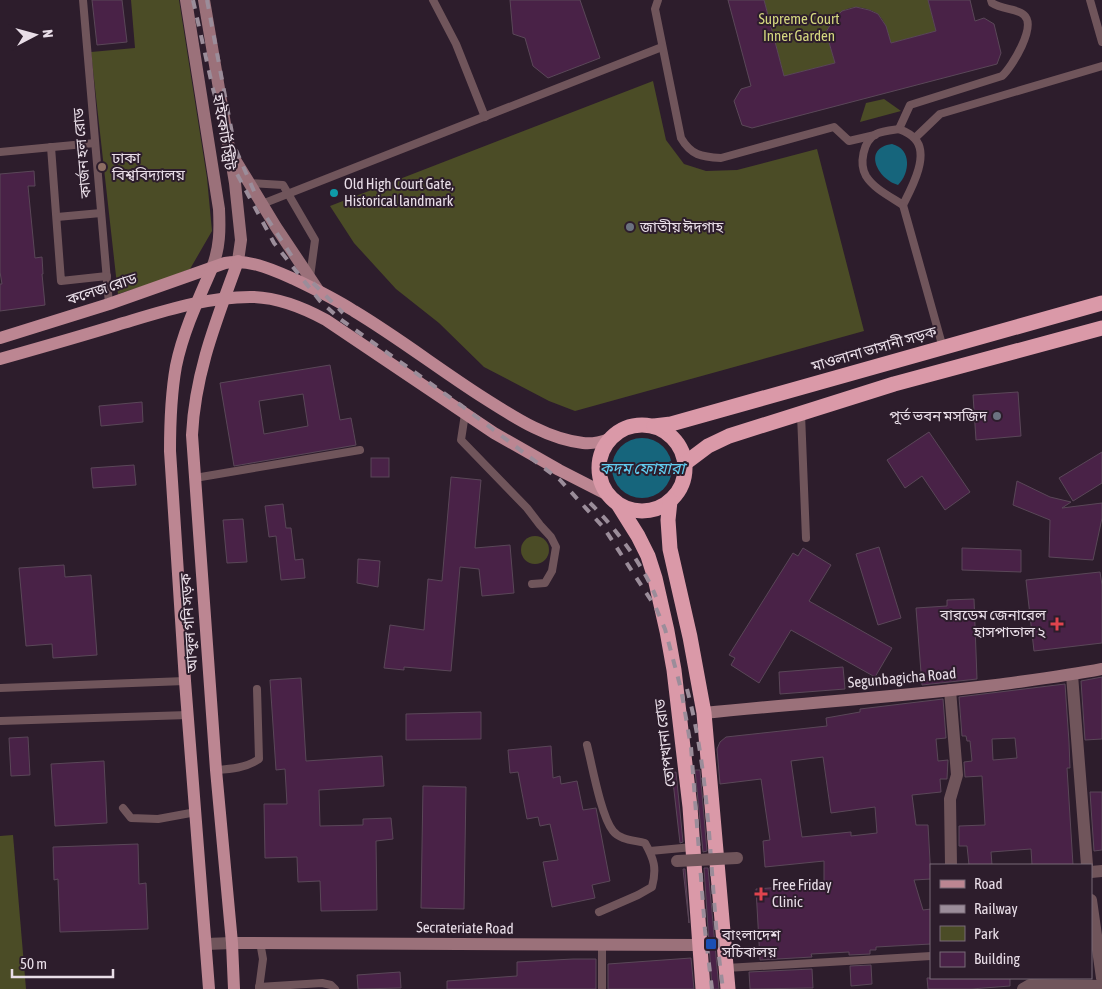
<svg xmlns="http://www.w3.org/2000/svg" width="1102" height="989" font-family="'Asap Condensed','Noto Sans Bengali',sans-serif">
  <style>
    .green { fill: #4b4c26 }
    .water { fill: #16657c }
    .building { fill: #492247; stroke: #5a4758; fill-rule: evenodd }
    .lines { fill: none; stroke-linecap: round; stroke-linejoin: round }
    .lane { stroke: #70555b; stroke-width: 8 }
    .street { stroke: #70555b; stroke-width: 12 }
    .secondary { stroke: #9b717a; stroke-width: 12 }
    .primary { stroke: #bc8692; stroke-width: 12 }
    .highway { stroke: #da99a8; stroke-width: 15 }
    .rail { stroke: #9b8d9a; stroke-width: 4; stroke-dasharray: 9 9; stroke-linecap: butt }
    .street-bridge { stroke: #70555b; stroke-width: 12 }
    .education-dot { fill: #8d6e63; stroke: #2d1d2c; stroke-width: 2 }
    .culture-dot { fill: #0f9aa8; stroke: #2d1d2c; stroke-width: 2 }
    .worship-dot { fill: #6b7280; stroke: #2d1d2c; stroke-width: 2 }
    .health-dot { fill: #e0444e; stroke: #2d1d2c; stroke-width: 2 }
    .transit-dot { fill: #1a4fb4; stroke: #2d1d2c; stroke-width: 2 }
    .labels { text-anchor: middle; stroke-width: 4; stroke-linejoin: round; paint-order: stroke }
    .park-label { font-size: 15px; fill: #d4d77f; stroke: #2d1d2c }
    .street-label { font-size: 15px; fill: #e9dee8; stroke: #2d1d2c }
    .poi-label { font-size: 15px; fill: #e9dee8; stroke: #2d1d2c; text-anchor: start }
    .water-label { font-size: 16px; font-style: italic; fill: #62cef1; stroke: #2d1d2c }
  </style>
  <rect width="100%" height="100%" fill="#2d1d2c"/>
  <g class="green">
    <polygon points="131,0 179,0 207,178 212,231 190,269 162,280 118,294 91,52 135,48"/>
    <path d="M764,0H928L936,31L891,43C888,33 886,22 878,14C874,11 868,9 863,8C844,4 834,17 826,32L835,63L784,76Z"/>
    <polygon points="653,81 666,140 684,164 706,171 737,170 817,149 864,331 575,411 549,401 484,367 439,323 396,289 354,243 330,206"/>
    <polygon points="884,99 901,111 860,122 866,103"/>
    <circle cx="535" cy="550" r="14"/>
    <polygon points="13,835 26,989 0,989 0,836"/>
  </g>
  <g class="water">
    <path d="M892,144C912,149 910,173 898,185C877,179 862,148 892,144Z"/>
    <circle cx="642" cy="468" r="30"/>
  </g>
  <g class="building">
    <polygon points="92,0 122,0 127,42 97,45"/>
    <polygon points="510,0 580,0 600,58 548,78 533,66 525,38 513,34"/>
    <polygon points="728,0 764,0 784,76 835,63 826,32 834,19 842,11 856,7 869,10 878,14 886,26 891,43 936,31 928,0 970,0 975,21 984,18 994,24 1001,53 997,64 752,128 742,125 734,101 741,89 751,86"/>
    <polygon points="34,171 35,186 28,186 35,258 42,257 43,274 42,274 45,305 0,311 0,284 2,284 0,272 0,174"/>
    <path d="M330,365L340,420L351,418L356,445L234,466L220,383ZM303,394L308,426L264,434L259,401Z"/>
    <polygon points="1018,392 1021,436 976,440 973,395"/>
    <polygon points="142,402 143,422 101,426 99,406"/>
    <polygon points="929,432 970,492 945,510 922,476 905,488 887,460"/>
    <polygon points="1102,452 1102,483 1073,501 1059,478"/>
    <rect x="371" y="458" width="18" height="19"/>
    <polygon points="134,465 136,485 93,488 91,468"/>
    <polygon points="451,477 481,480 475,548 510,545 514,593 482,596 479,569 460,567 451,671 404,667 404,670 384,668 390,625 424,630 428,579 442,581"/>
    <polygon points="1017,481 1050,497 1071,502 1062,508 1102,503 1102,518 1093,560 1049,557 1050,520 1013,505"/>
    <polygon points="283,504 286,528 291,528 295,560 303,559 305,578 281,580 276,536 269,537 265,506"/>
    <polygon points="243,519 247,562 227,563 223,520"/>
    <polygon points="879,547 901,618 878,625 856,554"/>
    <polygon points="803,548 831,565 809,601 892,648 875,677 791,630 759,683 731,665 735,658 729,655 793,553 798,556"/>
    <polygon points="962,548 1021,550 1021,572 962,570"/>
    <polygon points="358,559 380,561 378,587 357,583"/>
    <polygon points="64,565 65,577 91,575 97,655 53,658 52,644 26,646 19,568"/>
    <polygon points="1100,572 1102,585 1102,643 1034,651 1026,580"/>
    <polygon points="974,599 977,679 922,685 916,608 947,606 947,600"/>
    <polygon points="843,667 845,689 780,694 779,672"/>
    <polygon points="1102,677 1102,739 1085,740 1081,681"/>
    <polygon points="301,678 306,761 382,756 384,786 319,790 320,826 363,825 363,819 391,818 393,839 376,841 377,910 321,911 320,881 298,882 297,857 265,858 264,804 287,804 285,769 276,770 270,680"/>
    <path d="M1065,684L1069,742L1070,768H1067L1073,865H1032L1031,849L991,852L992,865H969L967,846H959V826L985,825L982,776L965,777L964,762L972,761L970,741H967L966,736H962L959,697ZM1015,738L1017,758L993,760L992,739Z"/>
    <path d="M943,699L946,738L936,739L938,761L948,760L947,779H940L941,792L912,795L916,825H928L931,879L914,880L923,910L931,909V944L876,947V950H870V954L849,955V952L811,954L812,957L760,960L756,889L824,884V861L765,867L763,841L770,840L761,779L720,784L717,749L720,742L726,737L827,726L826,718L860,712V709ZM823,757L831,813L875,807L877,833L851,836V832L802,837L791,761Z"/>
    <polygon points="481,712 481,739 406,740 406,714"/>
    <polygon points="28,737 30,775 11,776 9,738"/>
    <polygon points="551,746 553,778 560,776 561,784 577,781 583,810 596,808 610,881 592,885 595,898 552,907 543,862 558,860 550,824 540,826 538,817 527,819 518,772 510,773 508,750"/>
    <polygon points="104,761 107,823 55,826 51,764"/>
    <polygon points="695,770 700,770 707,851 703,852"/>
    <polygon points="676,772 683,842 680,843 672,773"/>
    <polygon points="423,786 466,787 464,909 421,908"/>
    <polygon points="1090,792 1102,792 1102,850 1094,851"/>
    <polygon points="138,844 139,884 146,883 148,929 60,932 58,879 54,880 53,847"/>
    <polygon points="704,868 708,868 719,989 712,989"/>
    <polygon points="683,869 685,869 689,923"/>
    <polygon points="691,958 694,989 608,989 608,964"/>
    <polygon points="573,959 596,959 596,989 447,989 447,981 517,976 517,962"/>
    <polygon points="871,965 872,984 851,986 850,966"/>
    <polygon points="812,969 813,988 750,989 749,972"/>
    <polygon points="400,972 401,988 358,989 357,975"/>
    <polygon points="927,978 1010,978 1010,986 971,989 928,989"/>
  </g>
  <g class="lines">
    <g class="lane">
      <polyline points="83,0 109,304"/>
      <polyline points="433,0 456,44 485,117"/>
      <path d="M658,0L655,9L681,138C691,155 701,157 721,158L834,127L849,141L875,135"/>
      <polyline points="1090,0 1102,42"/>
      <path d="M899,129L910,105L1002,76C1012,67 1037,26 1024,15C1017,8 1002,10 992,3L991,0"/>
      <path d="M899,129C904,131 911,134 915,139C930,155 911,189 903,205C891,197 874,189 866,176C859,164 863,141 876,134C882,131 892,130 899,129Z"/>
      <polyline points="915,138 940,114 1102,66"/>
      <polyline points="51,147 61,281 107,276"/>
      <polyline points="0,152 95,143"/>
      <polyline points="249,183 283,185 315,240 310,277"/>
      <polyline points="262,204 662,47"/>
      <polyline points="903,205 943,348"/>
      <polyline points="57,217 101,213"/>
      <polyline points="465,414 461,440 527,508 540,525 551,537 556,547 552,571 545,583 532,584"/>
      <polyline points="801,414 806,538"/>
      <polyline points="195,478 360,450"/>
      <polyline points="0,688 185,681"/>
      <polyline points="0,721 188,715"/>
      <path d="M587,745C592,765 601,816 613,831C620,840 634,840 645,843C654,859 657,868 652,887L638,895L599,912"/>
      <path d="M216,770C231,769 246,768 259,759L257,689"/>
      <polyline points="123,808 131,818 158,819 196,812"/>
      <polyline points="650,851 693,847"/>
      <polyline points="602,945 602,989"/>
      <polyline points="726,968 931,956"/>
      <polyline points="259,987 322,983 331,985 335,989"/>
      <polyline points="259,989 263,959 260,942"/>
    </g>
    <g class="street">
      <polyline points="1072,675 1087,865"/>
      <polyline points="950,690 957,775 950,799 951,865"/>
      <polyline points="1091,872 1102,871"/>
      <polyline points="1091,900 1102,978"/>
      <polyline points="206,944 232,943"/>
      <polyline points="1023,989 1030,985 1102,986"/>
    </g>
    <g class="secondary">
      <path d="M186,0L219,209C220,230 220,247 212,268"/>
      <polyline points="204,0 235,183 241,240 238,261"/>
      <polyline points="234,158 276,227 318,290"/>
      <path d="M704,713C801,703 899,697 996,685C1032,680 1067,676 1102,669"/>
      <polyline points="232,943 699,945"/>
    </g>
    <g class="primary">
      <path d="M0,338L109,304L225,263C250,259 271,269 294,279C315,289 335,299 354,311C399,338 440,370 484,398C514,417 547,439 583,443C592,444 601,442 609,439"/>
      <path d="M0,359C39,348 78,337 117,325C161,312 208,296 254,297C279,298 304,308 326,320L494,433L559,470L608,495"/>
      <path d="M209,989L185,681L170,451C170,422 171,394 176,366C183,332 198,300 212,268"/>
      <path d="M234,989L232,943L216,770L192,435C195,372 217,319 238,261"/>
    </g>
    <g class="highway">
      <circle cx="642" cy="468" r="43"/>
      <polyline points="654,426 671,424 1102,303"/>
      <polyline points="684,464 708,446 729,436 894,384 1102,328"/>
      <polyline points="670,501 668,520 670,549 690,637 704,713 728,989"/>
      <polyline points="618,504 638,536 648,556 655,578 667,631 674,670 690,807 703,989"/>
    </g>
    <g class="rail">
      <polyline points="193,0 213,89 237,174 274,243 320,301 340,319 462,406 560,480 604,528 656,608 665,629 681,689 691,747 705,930 712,989"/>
      <polyline points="207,0 232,133"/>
      <polyline points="236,150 257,198"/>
      <polyline points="267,218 293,258"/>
      <polyline points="313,283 343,313"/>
      <path d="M590,503C615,527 643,565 656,597"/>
      <path d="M687,689C713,786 709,890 723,989"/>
    </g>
    <polyline class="street-bridge" points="677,861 737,858"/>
  </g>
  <circle class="education-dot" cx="102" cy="167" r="5"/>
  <circle class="culture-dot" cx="334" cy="193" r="5"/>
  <g class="worship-dot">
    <circle cx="630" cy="227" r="5"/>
    <circle cx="997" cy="416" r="5"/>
  </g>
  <g class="health-dot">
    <path d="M1054.5 616.5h5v5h5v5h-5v5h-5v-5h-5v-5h5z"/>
    <path d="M758.5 886.5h5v5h5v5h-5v5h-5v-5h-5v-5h5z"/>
  </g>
  <rect class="transit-dot" x="705" y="938" width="12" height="12" rx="2.5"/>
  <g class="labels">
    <g class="park-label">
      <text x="799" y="24">Supreme Court<tspan x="799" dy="17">Inner Garden</tspan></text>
    </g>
    <g class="street-label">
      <text transform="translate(224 132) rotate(81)" y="5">হাইকোর্ট স্ট্রিট</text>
      <text transform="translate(82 153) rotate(-95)" y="5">কার্জন হল রোড</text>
      <text transform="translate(102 289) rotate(-18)" y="5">কলেজ রোড</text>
      <text transform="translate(874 349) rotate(-16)" y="5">মাওলানা ভাসানী সড়ক</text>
      <text transform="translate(189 623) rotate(-94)" y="5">আব্দুল গনি সড়ক</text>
      <text transform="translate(902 678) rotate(-5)" y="5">Segunbagicha Road</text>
      <text transform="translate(665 743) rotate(-97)" y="5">তোপখানা রোড</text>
      <text transform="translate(465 928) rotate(1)" y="5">Secrateriate Road</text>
    </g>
    <g class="poi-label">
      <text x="112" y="163">ঢাকা<tspan x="112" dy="17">বিশ্ববিদ্যালয়</tspan></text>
      <text x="344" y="189">Old High Court Gate,<tspan x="344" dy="17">Historical landmark</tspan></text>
      <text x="640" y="232">জাতীয় ঈদগাহ</text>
      <text x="987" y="421" text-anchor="end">পূর্ত ভবন মসজিদ</text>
      <text x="1046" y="620" text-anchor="end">বারডেম জেনারেল<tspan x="1046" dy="17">হাসপাতাল ২</tspan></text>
      <text x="772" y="890">Free Friday<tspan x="772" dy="17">Clinic</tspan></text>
      <text x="722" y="940">বাংলাদেশ<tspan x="722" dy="17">সচিবালয়</tspan></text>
    </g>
    <g class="water-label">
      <text x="642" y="474">কদম ফোয়ারা</text>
    </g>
  </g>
  <rect x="930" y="864" width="162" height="115" fill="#2d1d2c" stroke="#786a77"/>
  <rect x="940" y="880" width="25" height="8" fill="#bc8692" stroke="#786a77"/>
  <text x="974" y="889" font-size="15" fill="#e9dee8">Road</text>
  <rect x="940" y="905" width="25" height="8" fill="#9b8d9a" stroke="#786a77"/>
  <text x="974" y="914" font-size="15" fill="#e9dee8">Railway</text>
  <rect x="940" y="926" width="25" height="15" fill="#4b4c26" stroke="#786a77"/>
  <text x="974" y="939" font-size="15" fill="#e9dee8">Park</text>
  <rect x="940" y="952" width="25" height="15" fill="#492247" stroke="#786a77"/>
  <text x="974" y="964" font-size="15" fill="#e9dee8">Building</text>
  <g transform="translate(35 35) rotate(84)" stroke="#2d1d2c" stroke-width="4" paint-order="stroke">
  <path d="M0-4L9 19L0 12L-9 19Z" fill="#e9dee8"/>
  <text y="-8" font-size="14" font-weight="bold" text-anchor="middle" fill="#e9dee8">N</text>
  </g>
  <path d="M12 969v8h101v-8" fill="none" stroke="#e9dee8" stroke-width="2.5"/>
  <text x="20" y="969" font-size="15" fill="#e9dee8" stroke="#2d1d2c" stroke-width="4" paint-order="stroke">50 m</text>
</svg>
